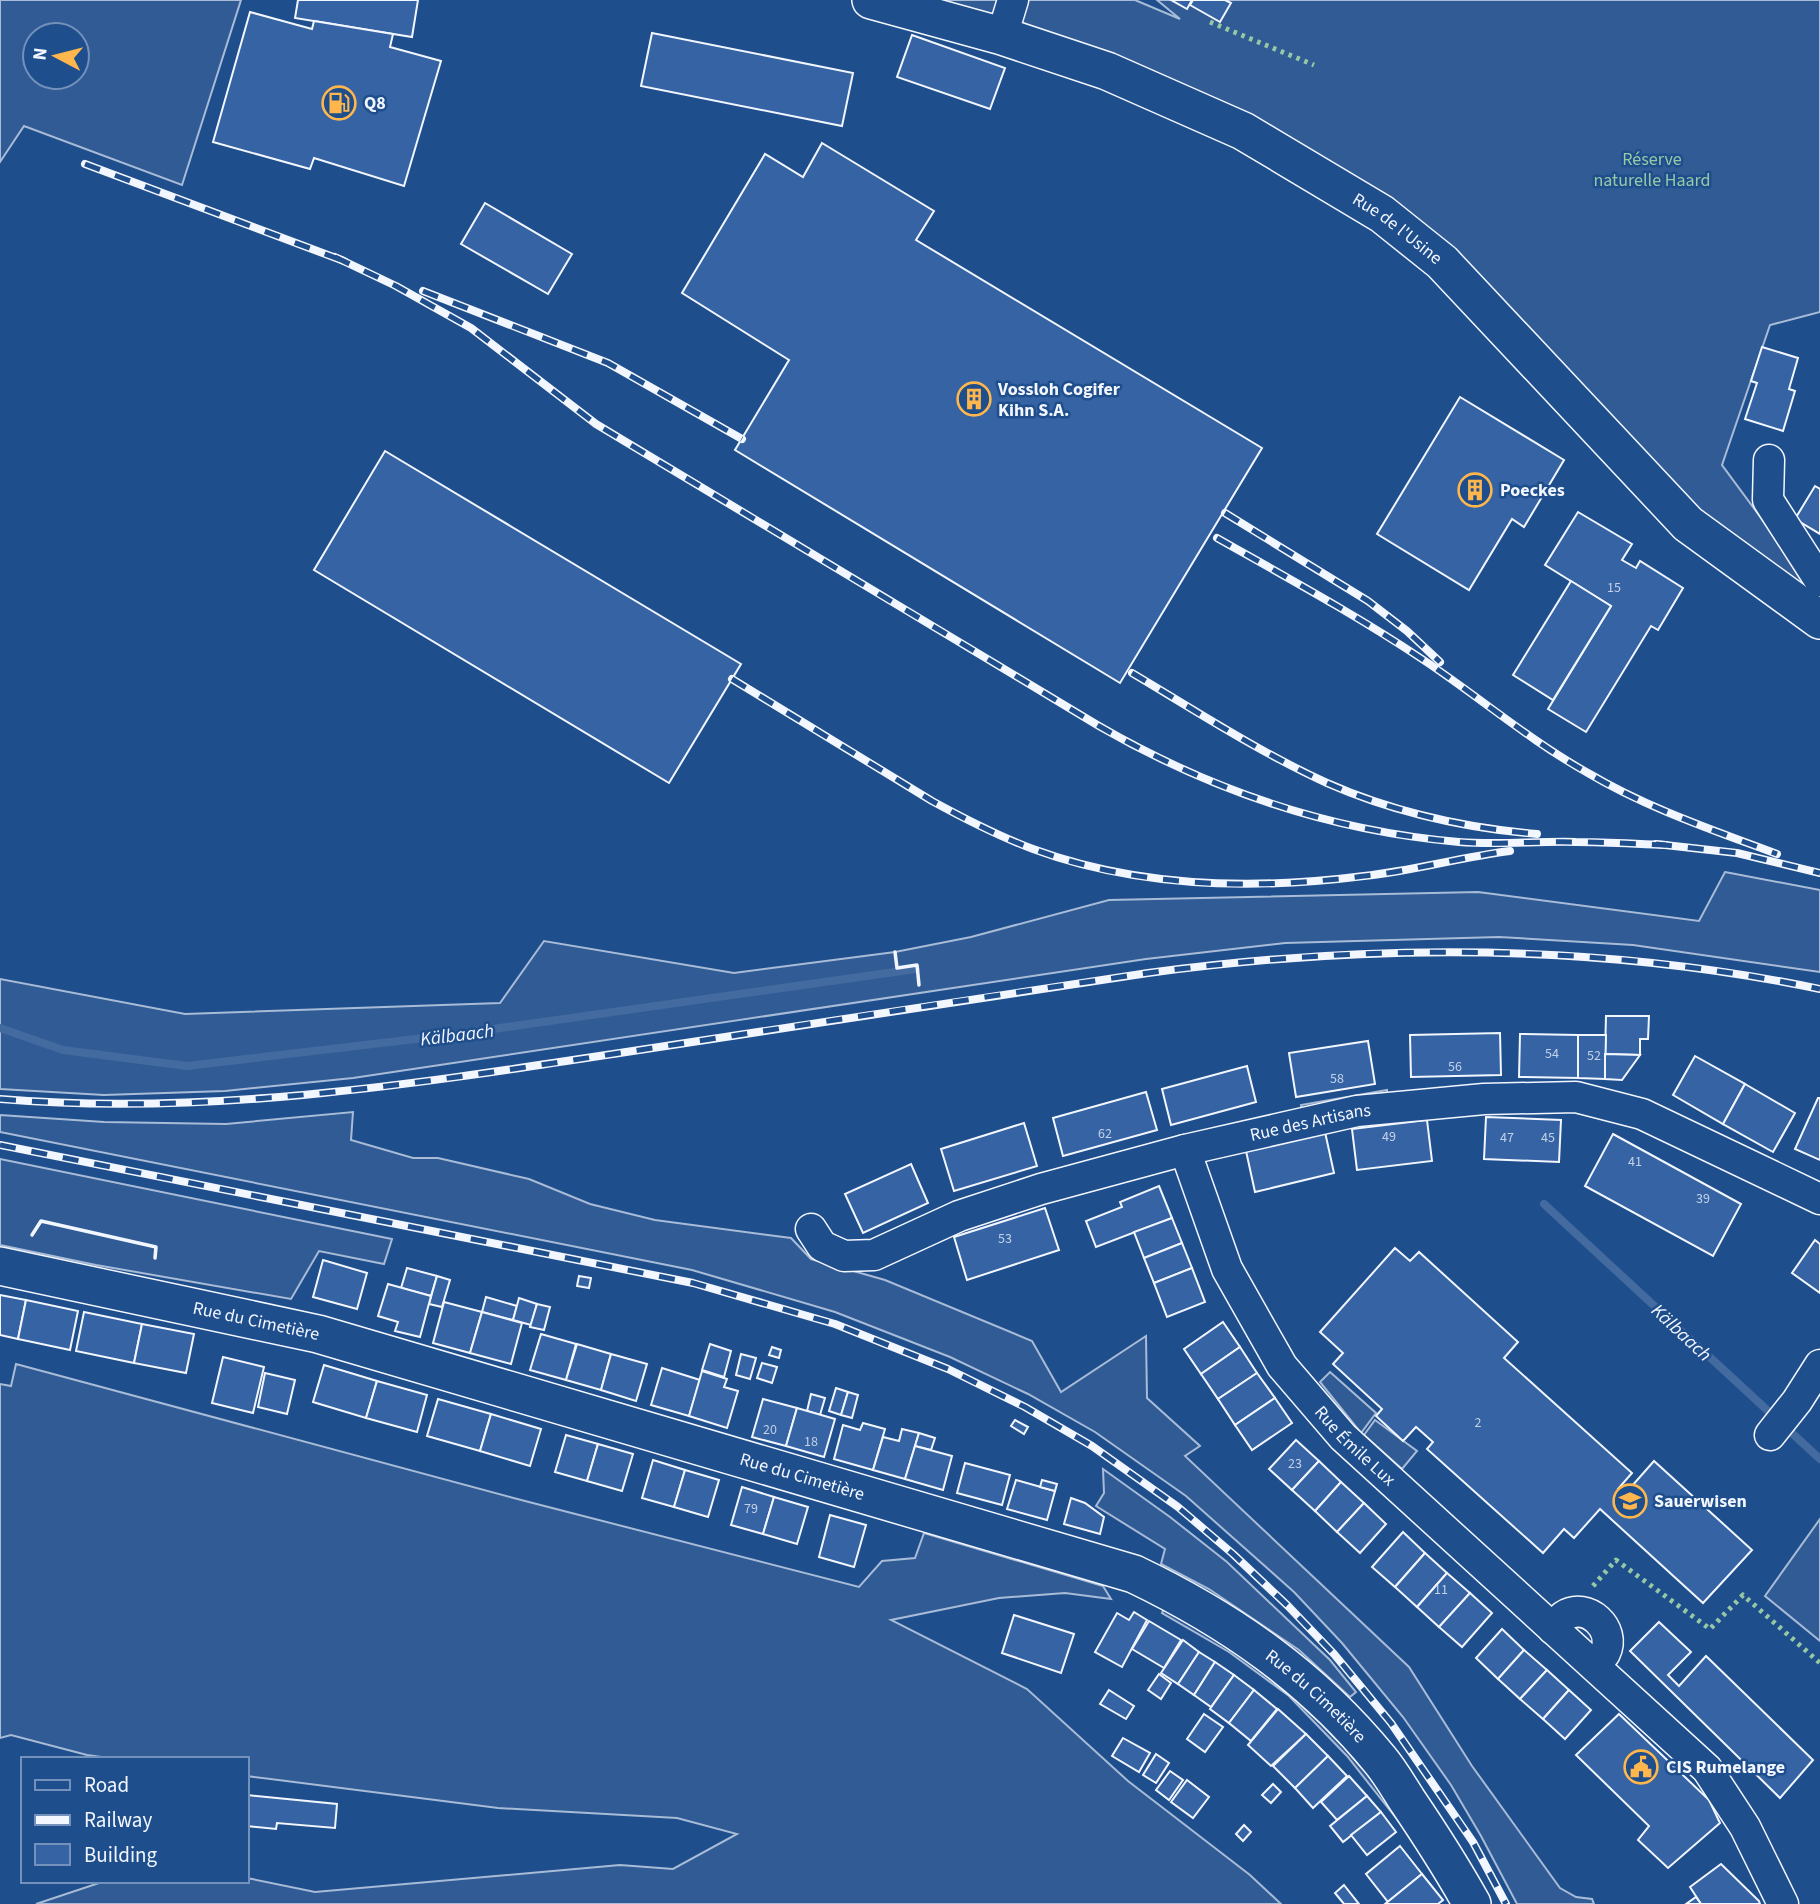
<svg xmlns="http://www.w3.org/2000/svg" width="1820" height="1904" font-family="'Source Sans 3',sans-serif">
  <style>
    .built { fill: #305b95; stroke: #a8bbd7; stroke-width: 2; fill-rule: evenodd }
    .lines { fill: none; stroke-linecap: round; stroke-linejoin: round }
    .stream { stroke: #446ba0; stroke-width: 8 }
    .building { fill: #3563a3; stroke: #f2f6ff; stroke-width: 2 }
    .minor-casing { stroke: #f2f6ff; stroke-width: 33 }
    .major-casing { stroke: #f2f6ff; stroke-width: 40 }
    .minor { stroke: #1f4e8c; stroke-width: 30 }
    .major { stroke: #1f4e8c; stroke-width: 37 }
    .rail-casing { stroke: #f2f6ff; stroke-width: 8 }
    .rail { stroke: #1f4e8c; stroke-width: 5; stroke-dasharray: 16; stroke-linecap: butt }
    .hedge { stroke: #97c8a6; stroke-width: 5; stroke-dasharray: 3.5 5; stroke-linecap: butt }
    .wall { stroke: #f2f6ff; stroke-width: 3.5 }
    .labels { text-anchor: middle; stroke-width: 5; stroke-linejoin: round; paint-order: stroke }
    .number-label { font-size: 14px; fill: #c3d1e8 }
    .poi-label { font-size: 18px; font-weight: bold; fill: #f2f6ff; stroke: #1f4e8c; text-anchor: start }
    .park-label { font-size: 18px; fill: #97c8a6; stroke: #1f4e8c }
    .street-label { font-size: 18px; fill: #f2f6ff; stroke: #1f4e8c }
    .water-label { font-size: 19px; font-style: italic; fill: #f2f6ff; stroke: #1f4e8c }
  </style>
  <rect width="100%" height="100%" fill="#1f4e8c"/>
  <g class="built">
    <path d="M0,0H241L182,185L24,126L0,162ZM35,35H77V77H35Z"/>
    <polygon points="871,0 1135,0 1180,19 1157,0 1820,0 1820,312 1770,325 1722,465 1820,598 1688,524 1508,330 1243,131"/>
    <polygon points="1725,872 1820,890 1820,972 1633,945 1499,937 1285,943 1146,959 353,1078 225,1091 104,1095 0,1089 0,979 185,1014 500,1003 544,941 734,973 895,952 971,937 1109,900 1478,892 1699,921"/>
    <polygon points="1387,1090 1387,1099 1302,1111 1301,1105"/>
    <polygon points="353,1112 351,1140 413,1158 438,1158 529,1179 590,1204 655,1220 791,1238 811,1259 885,1280 1032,1341 1061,1392 1146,1336 1147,1398 1200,1446 1185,1456 1409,1667 1472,1766 1560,1888 1576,1897 1592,1899 1594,1904 1517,1904 1481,1836 1451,1785 1403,1717 1342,1643 1294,1592 1186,1496 1095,1432 1028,1394 950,1357 835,1312 692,1270 0,1132 0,1115 104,1122 226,1124"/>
    <polygon points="0,1159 318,1224 392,1239 384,1264 319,1251 291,1299 96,1265 0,1245"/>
    <polygon points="16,1364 525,1501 859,1587 882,1561 915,1558 924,1533 1103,1586 1111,1599 1065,1593 999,1598 891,1620 1027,1689 1128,1781 1250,1875 1281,1904 36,1904 105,1881 247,1881 247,1878 315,1892 620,1865 673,1869 737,1834 677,1818 498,1808 247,1776 247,1759 116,1759 87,1755 11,1735 0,1738 0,1384 11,1386"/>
    <polygon points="1330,1372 1376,1413 1361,1433 1320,1382"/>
    <polygon points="1375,1420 1417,1451 1402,1469 1364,1435"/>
    <polygon points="1103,1469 1170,1517 1227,1562 1330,1660 1356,1692 1350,1697 1299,1650 1209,1589 1161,1564 1165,1549 1096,1506 1104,1493"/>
    <polygon points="1820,1519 1820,1641 1765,1596"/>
    <polygon points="1165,1606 1276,1677 1367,1769 1404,1828 1347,1756 1289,1696 1229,1652 1162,1613"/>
  </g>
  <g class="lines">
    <g class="stream">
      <polyline points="0,1028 63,1050 187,1066 458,1034 916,969"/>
      <polyline points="1544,1204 1820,1459"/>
    </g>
  </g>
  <g class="building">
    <polygon points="298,0 418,0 412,37 295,18"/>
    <polygon points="1171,0 1192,0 1187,9"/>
    <polygon points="1193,0 1225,0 1231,3 1220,22 1190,5"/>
    <polygon points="250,12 312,29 314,21 393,34 390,47 441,61 404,186 314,158 310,169 213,142"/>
    <polygon points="652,33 853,73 842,126 641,86"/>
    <polygon points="912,35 1005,68 990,109 897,77"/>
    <polygon points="822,143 934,211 916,240 1262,448 1120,683 735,450 789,360 682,293 765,154 803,177"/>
    <polygon points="485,203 572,254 548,294 461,244"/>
    <polygon points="1762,347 1798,358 1789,389 1795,391 1783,431 1745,419 1757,383 1751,381"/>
    <polygon points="1460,397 1564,460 1524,527 1512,519 1469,590 1377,534"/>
    <polygon points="385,451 741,664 669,783 314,570"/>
    <polygon points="1815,486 1820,489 1820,534 1795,519"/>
    <polygon points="1578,512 1632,544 1622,560 1636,568 1640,561 1683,588 1658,630 1651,626 1586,732 1548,709 1611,606 1545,565"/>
    <polygon points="1571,581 1611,606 1553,700 1513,675"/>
    <polygon points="1606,1016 1649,1016 1648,1039 1640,1039 1640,1055 1605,1054"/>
    <polygon points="1500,1033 1501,1075 1411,1077 1410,1035"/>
    <polygon points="1520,1034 1578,1035 1578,1078 1519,1077"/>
    <polygon points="1578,1035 1606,1035 1605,1079 1578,1078"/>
    <polygon points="1368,1041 1375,1084 1296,1097 1289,1053"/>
    <polygon points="1605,1054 1640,1055 1622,1080 1605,1079"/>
    <polygon points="1695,1056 1745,1084 1723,1124 1673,1095"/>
    <polygon points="1247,1066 1256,1102 1171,1125 1162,1089"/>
    <polygon points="1745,1084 1795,1113 1773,1152 1723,1124"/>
    <polygon points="1146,1092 1157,1130 1063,1156 1053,1118"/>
    <polygon points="1818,1098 1820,1098 1820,1160 1795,1149"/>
    <polygon points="1486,1117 1561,1120 1559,1162 1484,1159"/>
    <polygon points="1427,1120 1432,1161 1357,1170 1352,1129"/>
    <polygon points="1024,1123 1037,1166 954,1191 941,1149"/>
    <polygon points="1325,1132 1334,1173 1255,1192 1246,1151"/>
    <polygon points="1613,1134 1741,1204 1713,1256 1585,1186"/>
    <polygon points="911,1164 928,1203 863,1233 845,1194"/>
    <polygon points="1159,1186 1172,1218 1096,1247 1086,1221 1122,1207 1120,1202"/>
    <polygon points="1045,1208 1059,1250 967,1280 954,1237"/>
    <polygon points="1172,1218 1182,1243 1144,1258 1134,1232"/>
    <polygon points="1815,1240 1820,1244 1820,1293 1792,1273"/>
    <polygon points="1182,1243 1192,1268 1154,1283 1144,1258"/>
    <polygon points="1395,1248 1410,1261 1419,1252 1518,1342 1504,1358 1632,1473 1618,1489 1624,1495 1654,1461 1752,1550 1703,1603 1600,1509 1574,1538 1564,1529 1543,1553 1427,1449 1433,1442 1416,1427 1403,1441 1376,1416 1382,1409 1333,1364 1343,1353 1320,1332"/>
    <polygon points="323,1260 367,1273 357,1309 313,1297"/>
    <polygon points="407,1268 437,1276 431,1296 401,1288"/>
    <polygon points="1192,1268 1205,1302 1167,1317 1154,1283"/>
    <polygon points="437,1276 450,1280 442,1307 429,1304"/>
    <polygon points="579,1276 591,1278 589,1288 577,1286"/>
    <polygon points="388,1284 431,1296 420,1337 395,1331 398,1322 378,1316"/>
    <polygon points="0,1295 26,1300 18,1339 0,1335"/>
    <polygon points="486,1297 517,1306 513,1320 482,1312"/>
    <polygon points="519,1298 537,1304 531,1325 513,1320"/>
    <polygon points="26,1300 78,1311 70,1350 18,1339"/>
    <polygon points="444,1302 482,1312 470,1353 433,1343"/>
    <polygon points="537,1304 550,1307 544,1330 530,1327"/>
    <polygon points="84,1312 142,1324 134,1363 76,1351"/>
    <polygon points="482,1312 522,1323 511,1364 470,1353"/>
    <polygon points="1223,1322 1240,1347 1201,1374 1184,1349"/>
    <polygon points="142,1324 194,1334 186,1373 134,1363"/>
    <polygon points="541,1334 576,1344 566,1380 530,1370"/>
    <polygon points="577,1344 611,1354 601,1390 566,1380"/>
    <polygon points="710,1344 731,1351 724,1377 702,1370"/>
    <polygon points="772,1347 781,1350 779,1358 769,1355"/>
    <polygon points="1240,1347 1257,1373 1218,1399 1201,1374"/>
    <polygon points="611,1354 647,1364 636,1401 601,1390"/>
    <polygon points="741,1354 756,1358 750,1379 736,1375"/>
    <polygon points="223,1357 264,1367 253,1413 212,1403"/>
    <polygon points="762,1363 777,1367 772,1383 757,1378"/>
    <polygon points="324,1365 377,1381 366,1418 313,1402"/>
    <polygon points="662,1368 700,1380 689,1416 651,1405"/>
    <polygon points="702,1371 727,1379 724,1387 738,1391 727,1428 689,1416"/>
    <polygon points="265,1373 295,1380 287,1414 258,1407"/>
    <polygon points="1257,1373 1275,1398 1235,1425 1218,1399"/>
    <polygon points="377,1381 427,1395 417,1432 366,1418"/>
    <polygon points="836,1388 848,1392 841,1415 829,1411"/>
    <polygon points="848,1392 858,1395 852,1418 841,1415"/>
    <polygon points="811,1394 825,1398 820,1415 807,1411"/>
    <polygon points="1275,1398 1292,1423 1252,1450 1235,1425"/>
    <polygon points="438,1399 491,1414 480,1451 427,1436"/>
    <polygon points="763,1399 797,1408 786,1446 752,1437"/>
    <polygon points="797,1408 835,1419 824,1457 786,1446"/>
    <polygon points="491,1414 541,1429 530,1466 480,1451"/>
    <polygon points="1015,1420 1028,1427 1024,1434 1011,1426"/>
    <polygon points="863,1423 885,1429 873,1470 834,1459 843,1425 860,1430"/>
    <polygon points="902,1429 919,1433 905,1479 873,1470 883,1437 899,1441"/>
    <polygon points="919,1433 935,1438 931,1450 915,1446"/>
    <polygon points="566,1435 598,1444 587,1481 555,1472"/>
    <polygon points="1296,1440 1319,1461 1292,1490 1269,1469"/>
    <polygon points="598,1444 633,1454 622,1491 587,1481"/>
    <polygon points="915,1446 952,1456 943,1490 905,1479"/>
    <polygon points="653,1460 685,1470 674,1507 642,1498"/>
    <polygon points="1319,1461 1341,1482 1315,1511 1292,1490"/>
    <polygon points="965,1463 1010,1475 1002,1505 957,1493"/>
    <polygon points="685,1470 719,1480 708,1517 674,1507"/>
    <polygon points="1016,1480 1055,1491 1047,1520 1007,1509"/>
    <polygon points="1042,1480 1057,1484 1055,1491 1040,1487"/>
    <polygon points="1341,1482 1364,1503 1337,1532 1315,1511"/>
    <polygon points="742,1487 774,1497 763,1534 731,1525"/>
    <polygon points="774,1497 808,1507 797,1544 763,1534"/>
    <polygon points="1071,1498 1085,1503 1104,1517 1100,1534 1064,1524"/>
    <polygon points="1364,1503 1386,1524 1360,1553 1337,1532"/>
    <polygon points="830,1515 866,1525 854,1567 819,1557"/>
    <polygon points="1403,1532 1425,1553 1395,1587 1372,1567"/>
    <polygon points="1425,1553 1447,1573 1417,1607 1395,1587"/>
    <polygon points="1447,1573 1470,1593 1439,1627 1417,1607"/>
    <polygon points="1470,1593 1492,1613 1462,1647 1439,1627"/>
    <polygon points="1134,1612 1147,1620 1122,1667 1095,1652 1117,1613 1129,1620"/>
    <polygon points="1014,1615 1074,1634 1061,1673 1002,1653"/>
    <polygon points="1149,1621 1181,1640 1164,1668 1132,1649"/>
    <polygon points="1659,1622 1691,1652 1668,1675 1679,1686 1706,1656 1813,1760 1780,1798 1630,1651"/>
    <polygon points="1502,1629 1524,1650 1498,1679 1476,1658"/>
    <polygon points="1183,1640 1199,1652 1178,1684 1161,1673"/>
    <polygon points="1524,1650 1547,1670 1520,1699 1498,1679"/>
    <polygon points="1199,1652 1215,1662 1194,1695 1178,1684"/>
    <polygon points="1215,1662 1234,1675 1211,1707 1194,1695"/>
    <polygon points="1547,1670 1569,1690 1543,1719 1520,1699"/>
    <polygon points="1159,1674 1171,1683 1161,1699 1148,1690"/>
    <polygon points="1234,1675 1254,1690 1229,1723 1210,1709"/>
    <polygon points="1109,1690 1134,1706 1126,1719 1100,1704"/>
    <polygon points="1254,1690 1277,1709 1251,1741 1229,1723"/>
    <polygon points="1569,1690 1591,1710 1565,1739 1543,1719"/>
    <polygon points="1278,1709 1306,1734 1271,1766 1248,1745"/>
    <polygon points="1204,1714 1223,1727 1205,1752 1187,1739"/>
    <polygon points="1619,1714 1709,1800 1720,1823 1668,1868 1638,1840 1649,1826 1576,1755"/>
    <polygon points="1306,1734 1328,1756 1295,1788 1273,1766"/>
    <polygon points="1123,1738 1150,1753 1139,1772 1112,1756"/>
    <polygon points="1156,1754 1169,1763 1156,1783 1143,1775"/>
    <polygon points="1328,1756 1347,1776 1313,1808 1295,1788"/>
    <polygon points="1170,1771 1183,1780 1169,1800 1156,1790"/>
    <polygon points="1349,1776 1367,1796 1337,1820 1321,1802"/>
    <polygon points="1187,1780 1209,1797 1193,1818 1171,1802"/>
    <polygon points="1273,1784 1281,1792 1271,1803 1262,1795"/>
    <polygon points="247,1795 337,1804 335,1828 277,1823 276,1829 247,1826"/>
    <polygon points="1367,1796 1381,1812 1343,1842 1330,1826"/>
    <polygon points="1381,1812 1396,1832 1367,1855 1351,1835"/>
    <polygon points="1244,1825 1251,1832 1243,1841 1236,1834"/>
    <polygon points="1400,1846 1422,1874 1388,1902 1366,1874"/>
    <polygon points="1721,1864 1759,1901 1760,1904 1701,1904 1690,1887"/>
    <polygon points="1422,1874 1443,1900 1438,1904 1385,1904"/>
    <polygon points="1344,1885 1359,1904 1344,1904 1335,1893"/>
    <polygon points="1696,1897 1701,1904 1686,1904"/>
  </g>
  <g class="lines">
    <defs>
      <g id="minor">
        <polyline points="1002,36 1013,0"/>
        <polyline points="1769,460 1768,500 1820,581"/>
        <path id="s1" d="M1185,1150L1227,1269L1282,1366L1343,1437L1707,1769L1745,1827L1783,1904"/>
        <path id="s2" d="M811,1229L822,1246L844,1256L874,1255L959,1216L1041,1189L1185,1150L1357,1111L1484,1099L1576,1097L1642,1114L1820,1199"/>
        <polyline points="1770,1435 1797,1401 1820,1365"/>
        <path d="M1553,1629C1556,1625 1560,1619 1564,1616C1587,1601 1617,1629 1605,1653C1603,1657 1597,1661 1594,1665"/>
      </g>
      <g id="major">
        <path id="s3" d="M871,0L1002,36L1107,71L1243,131L1382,214L1442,262L1688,524L1820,620"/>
        <path id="s4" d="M0,1266L318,1334L1134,1574C1230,1620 1312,1677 1380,1760C1390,1772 1398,1786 1407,1800C1430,1834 1452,1868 1472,1904"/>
      </g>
    </defs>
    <use href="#minor" class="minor-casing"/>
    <use href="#major" class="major-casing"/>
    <use href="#minor" class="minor"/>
    <use href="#major" class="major"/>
    <defs>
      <g id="rail">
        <polyline points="85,164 344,261"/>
        <path d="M335,257L396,286L471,328L596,424L1099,726C1210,790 1331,831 1459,842C1498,845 1537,841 1576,842C1606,842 1636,844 1666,845"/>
        <polyline points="423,291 608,363 742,439"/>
        <polyline points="1225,513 1368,601 1407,631 1440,662"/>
        <path d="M1217,538C1286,577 1356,615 1422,659C1478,696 1529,740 1588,773C1647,808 1713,830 1777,854"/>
        <path d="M1132,673C1196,711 1259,752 1327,783C1393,812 1465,828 1537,834"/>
        <path d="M732,679L932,801C965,819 998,836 1033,849C1139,888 1253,890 1364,876C1413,871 1461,857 1510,851"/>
        <polyline points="1656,844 1737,853 1820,873"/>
        <path d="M0,1099C207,1116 409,1085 613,1054C791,1027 969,999 1148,973C1372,943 1598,943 1820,989"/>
        <polyline points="0,1145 693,1283 835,1324 948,1369 1025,1407 1092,1446 1178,1507 1233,1554 1288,1606 1334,1654 1391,1723 1473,1842 1506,1904"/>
      </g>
    </defs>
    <use href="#rail" class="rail-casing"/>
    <use href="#rail" class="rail"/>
    <g class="hedge">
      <polyline points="1210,22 1314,65"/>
      <polyline points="1593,1586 1616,1560 1710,1629 1743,1595 1820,1663"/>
    </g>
    <g class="wall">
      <polyline points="895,952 897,968 917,965 919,985"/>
      <polyline points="32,1235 41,1221 156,1247 155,1258"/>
    </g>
  </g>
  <defs>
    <symbol id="fuel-ring" viewBox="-11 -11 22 22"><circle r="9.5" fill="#1f4e8c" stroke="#ffb74d" stroke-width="1.5"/><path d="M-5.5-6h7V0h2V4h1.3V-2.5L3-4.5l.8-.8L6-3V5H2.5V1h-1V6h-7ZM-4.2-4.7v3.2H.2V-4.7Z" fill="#ffb74d"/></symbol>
    <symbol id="building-ring" viewBox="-11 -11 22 22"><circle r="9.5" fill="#1f4e8c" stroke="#ffb74d" stroke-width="1.5"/><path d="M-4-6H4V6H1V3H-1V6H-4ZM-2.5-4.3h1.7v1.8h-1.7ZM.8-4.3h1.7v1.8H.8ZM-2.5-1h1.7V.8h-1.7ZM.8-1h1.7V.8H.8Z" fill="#ffb74d"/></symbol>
    <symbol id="school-ring" viewBox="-11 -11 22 22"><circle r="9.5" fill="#1f4e8c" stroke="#ffb74d" stroke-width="1.5"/><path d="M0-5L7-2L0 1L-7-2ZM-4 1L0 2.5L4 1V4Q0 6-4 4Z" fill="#ffb74d"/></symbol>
    <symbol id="civic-ring" viewBox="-11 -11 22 22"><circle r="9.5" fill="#1f4e8c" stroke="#ffb74d" stroke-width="1.5"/><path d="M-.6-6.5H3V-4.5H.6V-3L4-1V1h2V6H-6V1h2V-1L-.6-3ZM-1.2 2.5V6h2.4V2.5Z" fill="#ffb74d"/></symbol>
  </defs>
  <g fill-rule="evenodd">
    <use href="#fuel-ring" x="320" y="84" width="38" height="38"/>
    <use href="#building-ring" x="955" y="380" width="38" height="38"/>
    <use href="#building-ring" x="1456" y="471" width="38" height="38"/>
    <use href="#school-ring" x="1611" y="1482" width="38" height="38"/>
    <use href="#civic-ring" x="1622" y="1748" width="38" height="38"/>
  </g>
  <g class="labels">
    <g class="number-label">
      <text x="1614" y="592">15</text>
      <text x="1552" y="1058">54</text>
      <text x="1594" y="1060">52</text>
      <text x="1455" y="1071">56</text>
      <text x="1337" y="1083">58</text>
      <text x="1105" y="1138">62</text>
      <text x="1389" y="1141">49</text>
      <text x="1507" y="1142">47</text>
      <text x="1548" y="1142">45</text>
      <text x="1635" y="1166">41</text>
      <text x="1703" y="1203">39</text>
      <text x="1005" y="1243">53</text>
      <text x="1478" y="1427">2</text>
      <text x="770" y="1434">20</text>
      <text x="811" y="1446">18</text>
      <text x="1295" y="1468">23</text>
      <text x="751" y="1513">79</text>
      <text x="1441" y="1594">11</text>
    </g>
    <g class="poi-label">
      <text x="364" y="109">Q8</text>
      <text x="998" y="395">Vossloh Cogifer<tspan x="998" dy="21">Kihn S.A.</tspan></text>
      <text x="1500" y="496">Poeckes</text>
      <text x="1654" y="1507">Sauerwisen</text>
      <text x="1666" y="1773">CIS Rumelange</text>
    </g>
    <g class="park-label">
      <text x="1652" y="165">Réserve<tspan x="1652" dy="21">naturelle Haard</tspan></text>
    </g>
    <g class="street-label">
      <text dy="6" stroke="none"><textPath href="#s3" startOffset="578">Rue de l'Usine</textPath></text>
      <text dy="6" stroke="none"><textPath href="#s2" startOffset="532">Rue des Artisans</textPath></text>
      <text dy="6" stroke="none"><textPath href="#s4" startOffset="262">Rue du Cimetière</textPath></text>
      <text dy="6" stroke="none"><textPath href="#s1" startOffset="346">Rue Émile Lux</textPath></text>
      <text dy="6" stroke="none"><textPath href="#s4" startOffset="830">Rue du Cimetière</textPath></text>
      <text dy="6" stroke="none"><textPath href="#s4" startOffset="1396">Rue du Cimetière</textPath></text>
    </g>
    <g class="water-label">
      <text transform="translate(457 1034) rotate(-7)" y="7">Kälbaach</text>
      <text transform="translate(1682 1332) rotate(43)" y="7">Kälbaach</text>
    </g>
  </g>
  <rect x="21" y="1757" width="228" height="126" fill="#1f4e8c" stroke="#7391ba" stroke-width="2"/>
  <rect x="35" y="1780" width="35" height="10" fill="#1f4e8c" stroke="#7391ba" stroke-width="2"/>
  <text x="84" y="1792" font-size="21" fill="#f2f6ff">Road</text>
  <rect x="35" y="1815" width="35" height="10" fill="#f2f6ff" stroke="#7391ba" stroke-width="2"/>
  <text x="84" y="1827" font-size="21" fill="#f2f6ff">Railway</text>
  <rect x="35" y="1844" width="35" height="21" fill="#3563a3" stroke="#7391ba" stroke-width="2"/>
  <text x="84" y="1862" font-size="21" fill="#f2f6ff">Building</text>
  <g transform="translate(56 56) rotate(277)"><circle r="33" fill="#1f4e8c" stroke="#7391ba" stroke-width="2"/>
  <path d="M0-5L12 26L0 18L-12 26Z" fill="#ffb74d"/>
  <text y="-10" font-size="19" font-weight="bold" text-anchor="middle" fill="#f2f6ff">N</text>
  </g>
</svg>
